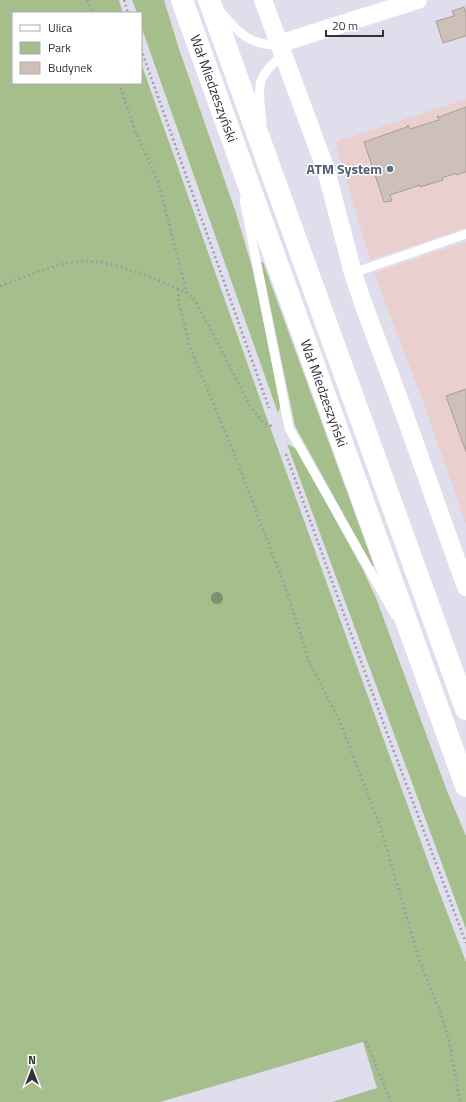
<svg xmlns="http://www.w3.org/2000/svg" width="466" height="1102" font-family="'Titillium Web',sans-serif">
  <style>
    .commercial { fill: #eacfcf }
    .green { fill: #a4be8c }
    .building { fill: #cdc0b8; stroke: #aa9d96 }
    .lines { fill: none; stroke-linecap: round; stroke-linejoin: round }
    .path { stroke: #9d9ca6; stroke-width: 2.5; stroke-dasharray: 2 3; stroke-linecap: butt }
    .service { stroke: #fff; stroke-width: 9 }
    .minor { stroke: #fff; stroke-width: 18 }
    .secondary { stroke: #fff; stroke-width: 22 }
    .tree { fill: #808f71 }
    .service-dot { fill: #5c6f8a; stroke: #fff; stroke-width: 1.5 }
    .labels { text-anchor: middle; stroke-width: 3; stroke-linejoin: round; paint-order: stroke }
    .street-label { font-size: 14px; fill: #323136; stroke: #fff }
    .service-label { font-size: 14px; font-weight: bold; fill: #4e5e75; stroke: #fff; text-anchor: end }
  </style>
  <rect width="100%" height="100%" fill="#e0deec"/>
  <g class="commercial">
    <polygon points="466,99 466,228 370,260 335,142"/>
    <polygon points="466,242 466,524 424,404 374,273"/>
  </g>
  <g class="green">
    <polygon points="0,0 119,0 123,13 13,13 13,83 141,83 141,63 266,416 437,886 466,962 466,1102 332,1102 377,1088 363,1042 160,1102 0,1102"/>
    <polygon points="132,0 164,0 179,49 236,213 252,267 281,405 278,413 141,26 141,13 137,13"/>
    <polygon points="261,262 263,262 374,566 372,566 295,426"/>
    <polygon points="287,444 297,449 363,570 376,598 447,791 466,836 466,929"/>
  </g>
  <g class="building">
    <polygon points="464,7 466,13 466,36 443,43 436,21 454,16 452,11"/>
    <polygon points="466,107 466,172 456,175 456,173 442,178 443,180 420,187 420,185 390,195 392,201 384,202 364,142 407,127 407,126 408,125 410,129 439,120 437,116 439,117"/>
    <polygon points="466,389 466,452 446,396"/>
  </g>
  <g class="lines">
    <g class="path">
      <polyline points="87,0 92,13"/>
      <polyline points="124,0 128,13"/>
      <polyline points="141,49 269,408"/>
      <polyline points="119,83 135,131 158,182 187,293"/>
      <path d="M0,286C23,278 58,262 82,261C113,260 158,280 187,293L194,299L219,345L251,408L264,423L274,427"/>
      <polyline points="178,289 179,303 190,347 231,446 286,589 309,661 340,722 379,823 419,959 441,1015 449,1040 460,1102"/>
      <polyline points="286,454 387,733 466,943"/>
      <polyline points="366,1041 391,1102"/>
    </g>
    <g class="service">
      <path d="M221,12C239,34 250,45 279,45"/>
      <path d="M262,123C261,109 257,92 262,78C266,69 276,61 283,54"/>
      <polyline points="244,199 289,428 395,615"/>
      <polyline points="353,273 466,234"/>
    </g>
    <g class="minor">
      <polyline points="263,0 326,170 353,273 364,306 399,399 466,587"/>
      <polyline points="279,45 291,40 418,0"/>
    </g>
    <g class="secondary">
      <path id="s1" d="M182,0L466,786"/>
      <polyline points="209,0 466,709"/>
    </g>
  </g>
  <circle class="tree" cx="217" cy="598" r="6"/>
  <circle class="service-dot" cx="390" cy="169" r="4"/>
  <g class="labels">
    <g class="street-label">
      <text dy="5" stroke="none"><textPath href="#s1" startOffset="94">Wał Miedzeszyński</textPath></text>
      <text dy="5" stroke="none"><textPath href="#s1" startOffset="418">Wał Miedzeszyński</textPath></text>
    </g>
    <g class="service-label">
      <text x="382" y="174">ATM System</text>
    </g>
  </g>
  <rect x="12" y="12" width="130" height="72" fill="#ffffff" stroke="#adadaf"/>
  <rect x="20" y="25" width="20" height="6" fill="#ffffff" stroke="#adadaf"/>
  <text x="48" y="32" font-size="12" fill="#323136">Ulica</text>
  <rect x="20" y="42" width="20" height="12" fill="#a4be8c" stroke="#adadaf"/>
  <text x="48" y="52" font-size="12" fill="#323136">Park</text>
  <rect x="20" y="62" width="20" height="12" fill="#cdc0b8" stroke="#adadaf"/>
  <text x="48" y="72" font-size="12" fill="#323136">Budynek</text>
  <g transform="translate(32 1070)" stroke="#ffffff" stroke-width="3" paint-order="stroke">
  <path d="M0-3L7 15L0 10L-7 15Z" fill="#323136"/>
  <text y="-6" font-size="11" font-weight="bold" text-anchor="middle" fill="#323136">N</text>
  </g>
  <path d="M326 30v6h57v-6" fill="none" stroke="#323136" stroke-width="2"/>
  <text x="332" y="30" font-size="12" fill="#323136" stroke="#ffffff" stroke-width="3" paint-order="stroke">20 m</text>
</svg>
